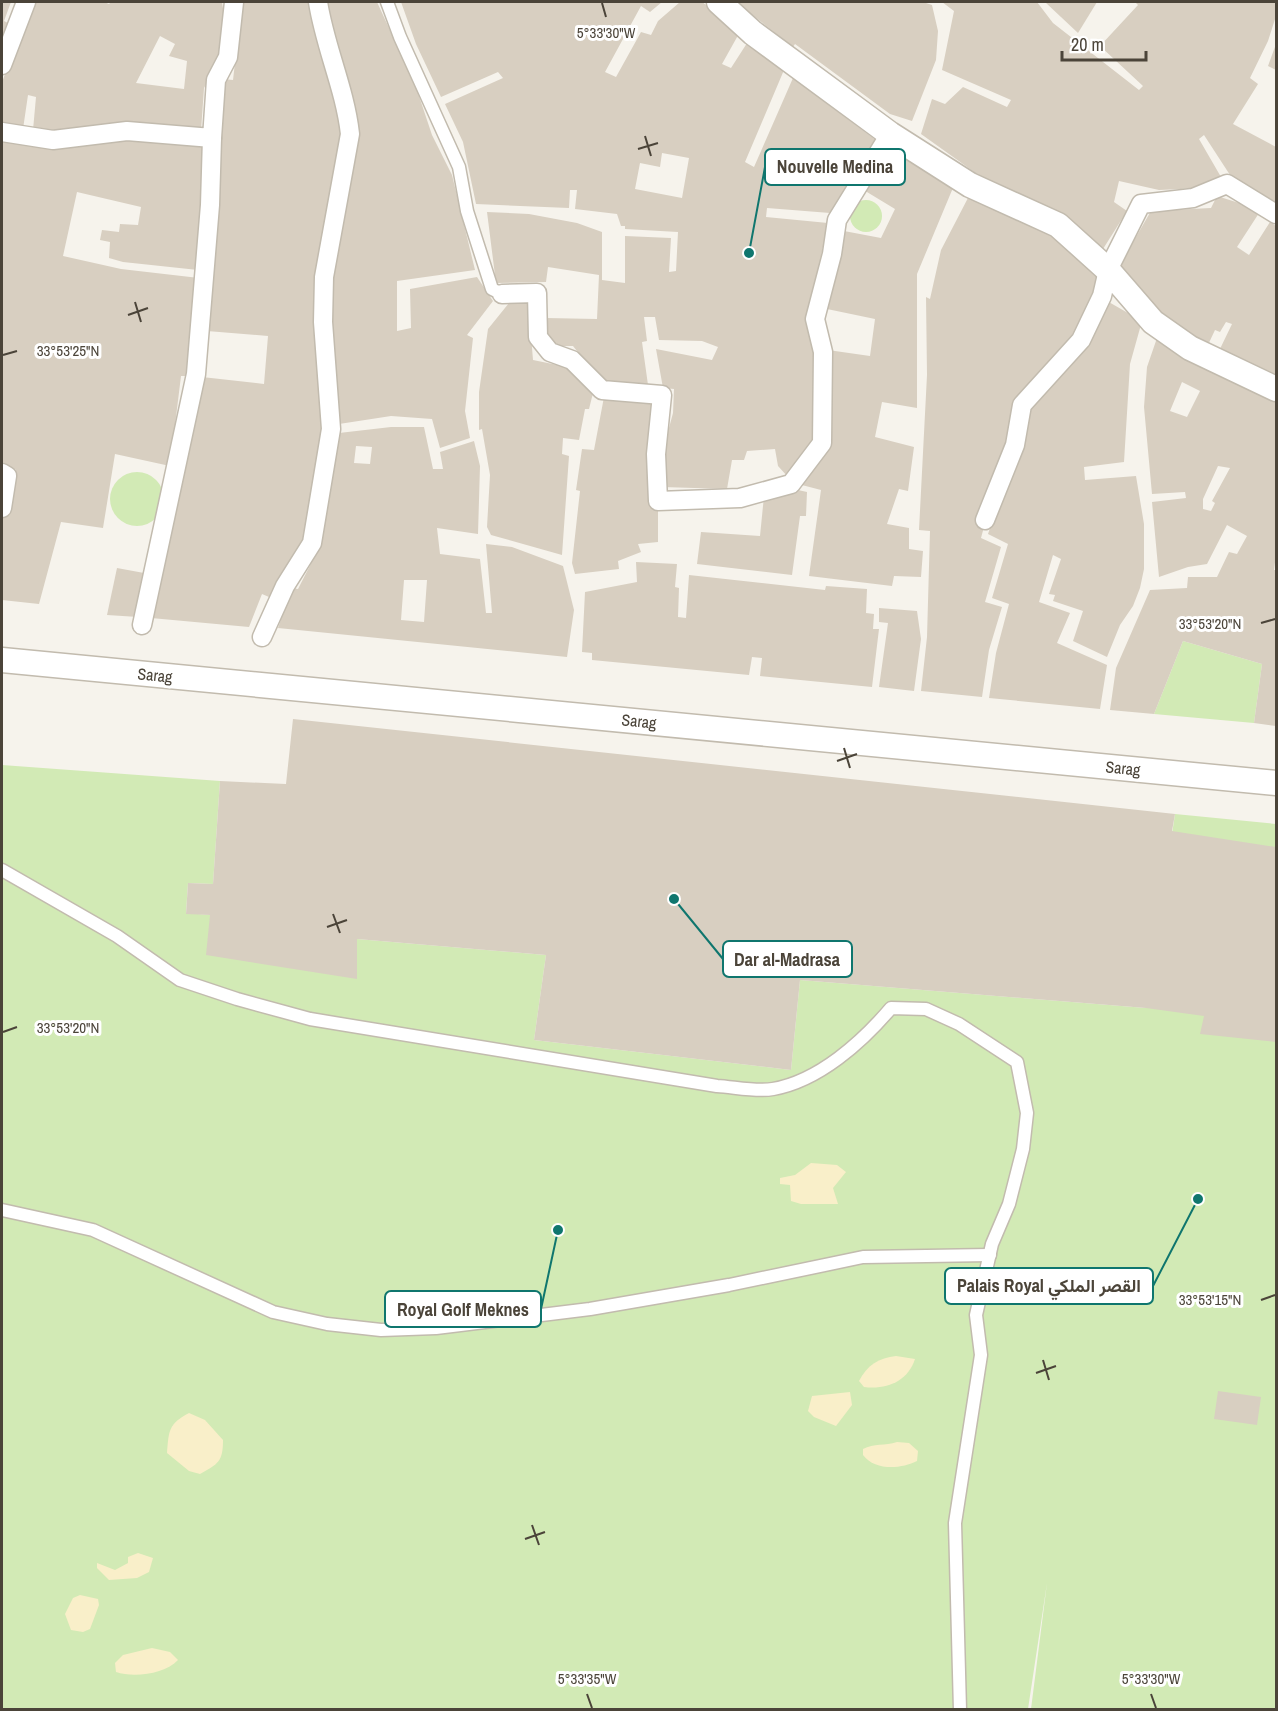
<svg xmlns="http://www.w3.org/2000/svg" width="1278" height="1711" font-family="'Archivo Narrow',Vazirmatn,sans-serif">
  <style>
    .green { fill: #d2eab5 }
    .sand { fill: #f9efc9 }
    .building { fill: #d8cfc1; fill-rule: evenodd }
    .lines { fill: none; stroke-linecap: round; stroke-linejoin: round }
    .service-casing { stroke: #c2bbae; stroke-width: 15 }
    .pedestrian-casing { stroke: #c2bbae; stroke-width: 21 }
    .minor-casing { stroke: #c2bbae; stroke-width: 27 }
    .service { stroke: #fff; stroke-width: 12 }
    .pedestrian { stroke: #fff; stroke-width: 18 }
    .minor { stroke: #fff; stroke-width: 24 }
    .ticks { fill: none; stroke: #4b4439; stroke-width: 2 }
    .labels { text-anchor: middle; stroke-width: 6; stroke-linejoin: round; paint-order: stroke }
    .street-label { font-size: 16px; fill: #4b4439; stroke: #fff }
    .ticks-label { font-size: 15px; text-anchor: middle; fill: #4b4439; stroke: #fff; stroke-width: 6; stroke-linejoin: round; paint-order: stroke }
    .leader { fill: none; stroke: #0f766e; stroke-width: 2 }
    .callout-dot { fill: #0f766e; stroke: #fff; stroke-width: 2 }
    .callout { fill: #fff; stroke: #0f766e; stroke-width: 2 }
    .callout-label { font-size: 18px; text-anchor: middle; font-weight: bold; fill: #4b4439 }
  </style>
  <rect width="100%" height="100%" fill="#f6f3ec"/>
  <g class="green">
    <circle cx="866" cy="216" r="16"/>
    <circle cx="137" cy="499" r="27"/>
    <polygon points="1183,641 1262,664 1254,723 1154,714"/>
    <polygon points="2,765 220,781 213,884 188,883 186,913 210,915 357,978 357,939 546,955 534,1040 791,1070 800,980 1146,1008 1175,814 1276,824 1276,1709 1031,1709 1047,1583 1028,1709 2,1709"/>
  </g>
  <g class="sand">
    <polygon points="811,1163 837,1165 846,1172 833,1188 838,1204 801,1204 791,1201 790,1185 780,1184 780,1178 795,1175"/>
    <path d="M896,1356L915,1359C908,1381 887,1390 864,1387L859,1381C867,1365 879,1358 896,1356Z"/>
    <polygon points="850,1392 852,1405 836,1426 814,1417 808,1411 812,1396"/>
    <path d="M189,1413L205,1420L223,1440C223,1462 218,1464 200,1474L189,1471L167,1453C169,1431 168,1424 189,1413Z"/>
    <path d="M897,1442L909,1443L918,1451L917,1461C901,1469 875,1471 863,1455V1449C874,1443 885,1446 897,1442Z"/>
    <polygon points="138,1553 153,1558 149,1572 137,1578 109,1580 97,1568 97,1563 115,1570 128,1563 128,1557"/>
    <polygon points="80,1595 98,1599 99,1605 90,1629 83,1632 71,1630 65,1614 73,1598"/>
    <path d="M152,1648L170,1652L178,1660C165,1674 134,1678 116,1672L115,1663L123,1655Z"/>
  </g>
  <g class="building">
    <polygon points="2,2 11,2 4,21 8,23 2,41"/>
    <path d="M33,2H104L109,4L111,2H222L226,29L222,54L204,88L201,131L33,130L36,97L28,95L23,129L2,126V82ZM160,36L175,44L169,56L187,61L184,89L136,83Z"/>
    <polygon points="242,2 310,2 314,31 343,121 343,143 316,277 323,431 304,542 269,597 262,594 249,627 151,618 202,377 264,384 268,336 207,331 223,79 233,80"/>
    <polygon points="326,2 377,2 416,87 432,135 452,175 475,270 397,281 397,331 411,328 410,289 477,277 493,301 467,335 473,338 465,411 470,438 440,448 432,419 391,416 339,424 327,322 330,278 356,137"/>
    <path d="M401,2H662L650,12L641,6L605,72L616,77L641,32L651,35L658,21L680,2H702L741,30L722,64L731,68L749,40L784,70L745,162L754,167L793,78L877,141L830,213L767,208L766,217L828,223L808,318L816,357V442L788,477L778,466L775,449L747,451L744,460H732L727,489L662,487V454L673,413L674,389L663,388L656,349L712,360L718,347L702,341L659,340L655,317H644L647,341L642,342L648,385H604L573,346H559L546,335V318L597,319L599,275L548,267L546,282L496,283L487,212L529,214L577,223L602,232V280L625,283V236L671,238L669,272L676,271L678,232L625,229V226H621L617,214L575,209L577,190H570L569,208L476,204L463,142L445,104L503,78L498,72L441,97L416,44ZM662,153L689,158L682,198L635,189L640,163L660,167Z"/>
    <polygon points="736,2 923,2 932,5 938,31 936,60 912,121 890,114 795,44 793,47"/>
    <polygon points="942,2 1037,2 1053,23 1139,90 1143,86 1100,46 1138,5 1135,2 1276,2 1276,16 1268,41 1250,78 1258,84 1233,124 1276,147 1276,202 1230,175 1204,135 1199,139 1221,177 1201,187 1181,189 1159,190 1119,181 1114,202 1127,211 1103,249 1067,220 991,184 921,134 932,99 945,104 963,87 1007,107 1011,100 942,70 954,11"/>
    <polygon points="1045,2 1097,2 1078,33"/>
    <polygon points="1276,44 1276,70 1268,66"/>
    <polygon points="2,137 124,138 207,142 198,270 123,262 109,258 110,242 100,240 102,230 119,232 120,224 138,225 141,207 77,192 63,256 121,269 199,278 190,376 181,376 170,466 115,454 103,528 61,522 39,604 2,600 2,522 16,470 2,462"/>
    <polygon points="892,146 955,183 917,274 917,408 882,402 875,437 914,447 908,491 899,489 887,524 909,528 909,549 923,551 921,577 894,576 892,586 809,576 821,490 798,484 827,445 828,350 870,356 875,319 827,309 844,231 881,238 895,209 862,189"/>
    <polygon points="969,196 1054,234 1101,276 1083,319 1045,374 1018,400 981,538 1001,547 985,602 1002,607 989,650 982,697 921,691 927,637 930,531 919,530 927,375 926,297 930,299 941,250"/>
    <polygon points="1217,196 1261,210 1237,247 1249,255 1270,222 1276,226 1276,376 1219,351 1232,324 1226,322 1220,332 1215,330 1207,347 1188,337 1149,303 1118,268 1151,211 1211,208"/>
    <polygon points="528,299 533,360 572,368 594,389 589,409 585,409 579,440 563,438 562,454 569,456 562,555 491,535 487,527 490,475 482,429 479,430 479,392 488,329 509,303"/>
    <polygon points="1107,301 1142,321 1130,364 1124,462 1084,467 1085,480 1136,476 1144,524 1144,569 1140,588 1133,606 1120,625 1107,657 1073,641 1083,611 1053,601 1055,595 1049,594 1061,559 1053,555 1039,602 1070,613 1057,643 1107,665 1100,709 989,698 996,653 1009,604 992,598 1008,544 988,534 1000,499 1024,446 1021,444 1026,412 1082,347 1086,349"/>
    <path d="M1157,338L1276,398V555L1274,570H1276V726L1254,723L1262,664L1183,641L1154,714L1110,710L1116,668L1150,590L1187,588L1188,577H1217L1229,552L1237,554L1247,536L1227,525L1207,564L1188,567L1159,577L1152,502L1186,498L1185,492L1152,494L1144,407L1147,367ZM1182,382L1200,391L1187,417L1170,411ZM1218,466L1230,468L1212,501L1215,503L1211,511L1203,509V499Z"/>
    <polygon points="604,397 654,402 649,450 652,507 658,508 658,542 638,544 641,552 618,561 619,569 575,574 572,563 580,491 576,490 582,449 594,450"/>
    <path d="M391,427H424L433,469H443L440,452L474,441L480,466L478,534L437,528L440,554L480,559L486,613H492L486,544L512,547L563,566L574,610L567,657L278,628L292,588L298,589L320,546L339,433ZM356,446L372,447L370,464L354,463ZM404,580H427L424,622L401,620Z"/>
    <polygon points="798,490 807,492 806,516 800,516 792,575 697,564 701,532 760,536 764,496"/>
    <polygon points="636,562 677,564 675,587 679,588 678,617 686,618 689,575 825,590 826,586 867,589 866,613 874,614 873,629 879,629 872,687 760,676 762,658 752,657 749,675 592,660 592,653 582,652 585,592 637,582"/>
    <polygon points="117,568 144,573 138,617 107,615"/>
    <polygon points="879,608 917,611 921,639 914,691 879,687 888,623 879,622"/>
    <polygon points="293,719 1175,814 1172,831 1276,847 1276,1042 1200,1034 1204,1016 1146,1008 800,980 791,1070 534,1040 546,955 357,939 357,979 206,955 210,915 186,914 188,883 213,884 220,781 286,784"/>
    <polygon points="1218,1391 1261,1397 1257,1425 1214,1419"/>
  </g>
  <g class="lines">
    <defs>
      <g id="service">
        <polyline points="387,2 400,37 459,167 467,211 492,289 502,294"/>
        <path d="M2,870L117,936L180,980L237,999L310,1019L717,1086C734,1087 757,1092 773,1089C819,1081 862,1042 891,1008L926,1009L959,1024L1017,1062L1027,1113L1023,1149L1009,1204L992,1244L976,1315L981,1355L955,1523L960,1710"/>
        <polyline points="2,1210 93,1230 273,1312 327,1324 381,1330 436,1328 590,1309 729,1285 863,1257 990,1255"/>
      </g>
      <g id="pedestrian">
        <polyline points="2,65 26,2"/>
        <polyline points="2,132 53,140 127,131 212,138 216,80 228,57 234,2"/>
        <polyline points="502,294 537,293 538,337 550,352 572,360 602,390 662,395 656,454 658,501 740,498 791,484 822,443 823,352 815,319 832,254 837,220 890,134"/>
        <polyline points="2,473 7,476 2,508"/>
        <polyline points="985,520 1015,445 1022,405 1081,340 1102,296 1108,270 1141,204 1193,198 1227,184 1276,214"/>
        <polyline points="142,625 196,374 210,205 212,138"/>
        <path d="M262,637L285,586L312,543L331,429L323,322L324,277L350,134C345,89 325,47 318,2"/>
      </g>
      <g id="minor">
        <polyline points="719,2 753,33 890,134 970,185 1058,225 1108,270 1153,322 1190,348 1276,389"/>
        <polyline points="2,660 1276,783"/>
      </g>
    </defs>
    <use href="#service" class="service-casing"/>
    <use href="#pedestrian" class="pedestrian-casing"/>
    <use href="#minor" class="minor-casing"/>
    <use href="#service" class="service"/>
    <use href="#pedestrian" class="pedestrian"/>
    <use href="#minor" class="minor"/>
  </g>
  <path class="ticks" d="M602,3L606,17M645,136L651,156M638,149L658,143M135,302L141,322M128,315L148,308M3,355L17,351M1261,623L1275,619M844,748L850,768M837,761L857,754M333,914L340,933M327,927L347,920M3,1032L17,1027M1261,1300L1275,1295M1043,1360L1049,1380M1036,1373L1056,1366M532,1525L539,1545M525,1539L545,1532M587,1694L592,1708M1151,1694L1156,1708"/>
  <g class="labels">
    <g class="street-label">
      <text transform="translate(155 675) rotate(6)" y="6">Sarag</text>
      <text transform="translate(639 721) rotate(6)" y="6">Sarag</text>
      <text transform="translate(1123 768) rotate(6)" y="6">Sarag</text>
    </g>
  </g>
  <g class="ticks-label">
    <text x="606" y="38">5°33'30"W</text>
    <text x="68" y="356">33°53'25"N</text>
    <text x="1210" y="629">33°53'20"N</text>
    <text x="68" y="1033">33°53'20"N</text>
    <text x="1210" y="1305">33°53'15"N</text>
    <text x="587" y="1684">5°33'35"W</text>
    <text x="1151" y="1684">5°33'30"W</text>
  </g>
  <path class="leader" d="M749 253L765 167M674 899L723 959M1198 1199L1153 1286M558 1230L541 1309"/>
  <g class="callout-dot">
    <circle cx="749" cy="253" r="6"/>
    <circle cx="674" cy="899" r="6"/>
    <circle cx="1198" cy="1199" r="6"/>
    <circle cx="558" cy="1230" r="6"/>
  </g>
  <g class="callout">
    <rect x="765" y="149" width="140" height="36" rx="6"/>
    <rect x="723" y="941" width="129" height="36" rx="6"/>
    <rect x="945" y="1268" width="208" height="36" rx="6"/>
    <rect x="385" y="1291" width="156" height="36" rx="6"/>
  </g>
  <g class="callout-label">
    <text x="835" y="173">Nouvelle Medina</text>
    <text x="787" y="966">Dar al-Madrasa</text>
    <text x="1049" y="1292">Palais Royal القصر الملكي</text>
    <text x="463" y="1316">Royal Golf Meknes</text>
  </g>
  <rect width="1278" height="1711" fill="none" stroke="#4b4439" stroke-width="6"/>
  <path d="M1062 51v9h84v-9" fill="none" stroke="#4b4439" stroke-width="3"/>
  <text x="1071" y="51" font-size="18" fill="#4b4439" stroke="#ffffff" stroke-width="4.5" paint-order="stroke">20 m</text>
</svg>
